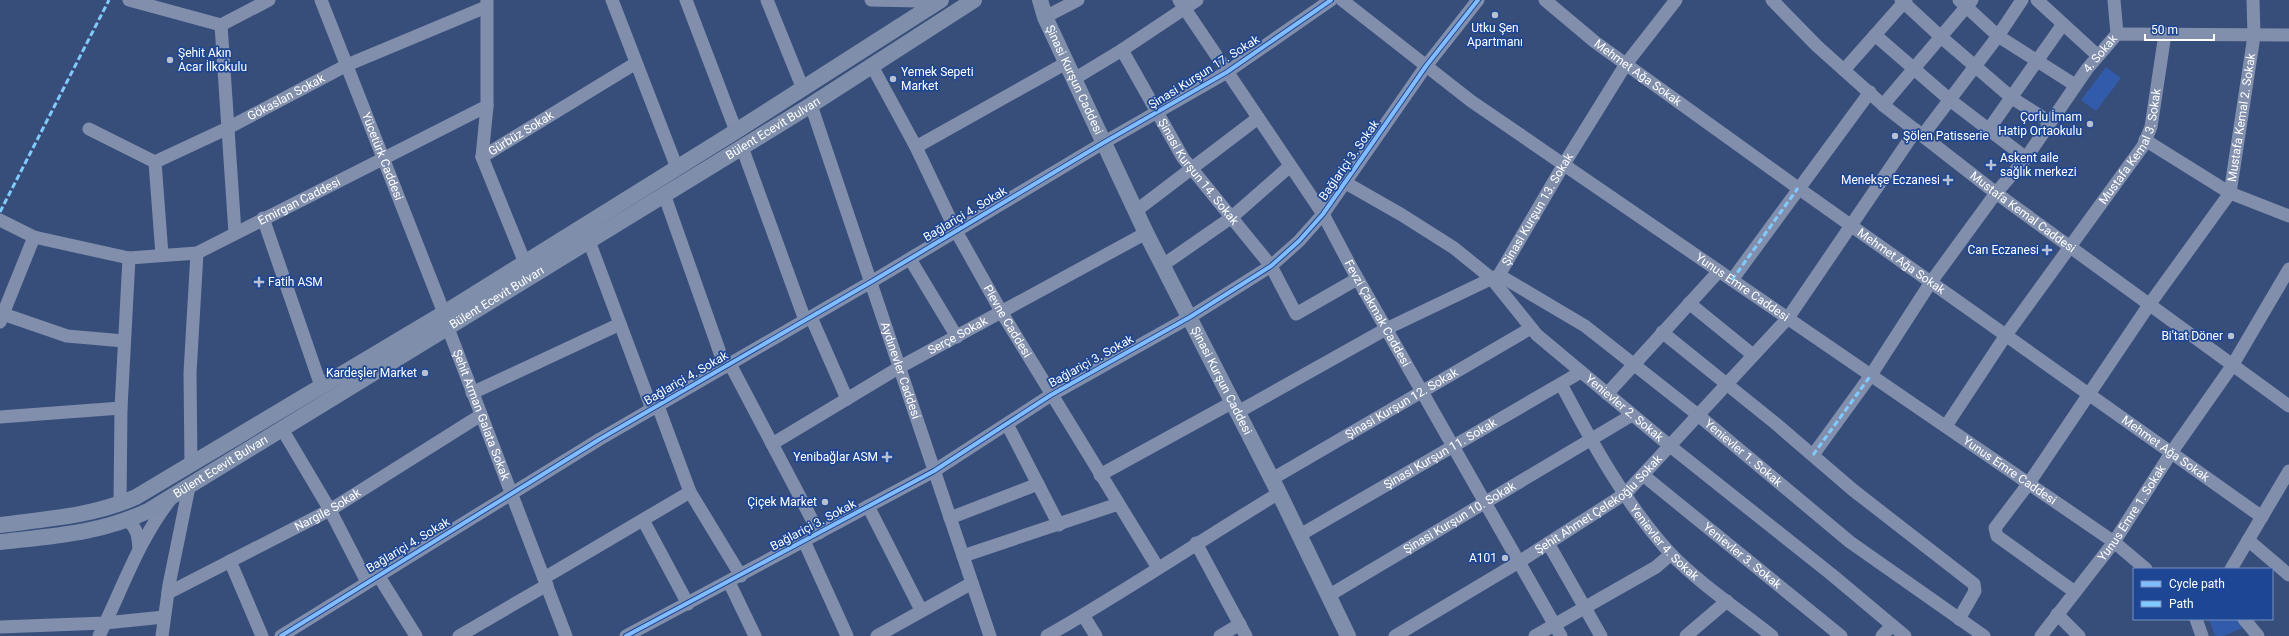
<svg xmlns="http://www.w3.org/2000/svg" width="2289" height="636" font-family="Roboto,sans-serif">
  <style>
    .green { fill: #325cab }
    .lines { fill: none; stroke-linecap: round; stroke-linejoin: round }
    .minor { stroke: #818fad; stroke-width: 13 }
    .major { stroke: #7f8fab; stroke-width: 16 }
    .quiet { stroke: #80caff; stroke-width: 3; stroke-dasharray: 6 3; stroke-linecap: butt }
    .cycleway-casing { stroke: #1d4695; stroke-width: 6 }
    .cycleway { stroke: #80bcff; stroke-width: 4 }
    .poi-dot { fill: #b9c1d0; stroke: #1d4695; stroke-width: 1.5 }
    .labels { text-anchor: middle; stroke-width: 3.5; stroke-linejoin: round; paint-order: stroke }
    .poi-label { font-size: 12px; fill: #fff; stroke: #1d4695; text-anchor: end }
    .street-label { font-size: 12px; fill: #fff; stroke: #1d4695 }
  </style>
  <rect width="100%" height="100%" fill="#384e7a"/>
  <g class="green">
    <polygon points="2106,67 2121,78 2096,111 2081,100"/>
    <polygon points="2209,619 2239,619 2242,628 2223,636 2215,636"/>
  </g>
  <g class="lines">
    <g class="minor">
      <polyline points="129,0 221,25 269,0"/>
      <path id="s1" d="M321,0L444,313"/>
      <polyline points="612,0 677,168"/>
      <polyline points="686,0 736,131"/>
      <polyline points="767,0 803,89"/>
      <polyline points="871,0 919,1 931,8"/>
      <path id="s2" d="M1179,0L1323,214L1351,267L1561,636"/>
      <path id="s3" d="M1342,0L1471,101L2114,542L2146,569"/>
      <path id="s4" d="M1545,0L1595,42L1798,188L2262,517"/>
      <path id="s5" d="M1772,0L1817,46L1883,105L1996,193L2289,406"/>
      <polyline points="1901,0 1941,37 2012,98 2050,122"/>
      <polyline points="1959,0 1998,36 2075,85"/>
      <polyline points="2037,0 2097,55"/>
      <polyline points="2114,0 2117,34"/>
      <polyline points="1045,17 1078,0"/>
      <polyline points="221,25 235,233"/>
      <polyline points="1875,35 1950,100 2026,158"/>
      <path id="s6" d="M1122,50L1183,158L1271,266L1296,314L1357,279"/>
      <path id="s7" d="M872,66L916,147L956,231L1002,313L1158,568"/>
      <polyline points="1844,70 1906,0"/>
      <polyline points="1074,79 1122,50 1197,0"/>
      <path id="s8" d="M811,105L990,636"/>
      <polyline points="1883,105 1972,0"/>
      <path id="s9" d="M89,129L155,162L228,128L347,65L486,7"/>
      <polyline points="1989,129 2063,24"/>
      <polyline points="1923,135 1998,36 2022,0"/>
      <polyline points="2145,140 2230,193 2289,216"/>
      <polyline points="742,147 805,320"/>
      <polyline points="916,147 1066,63"/>
      <polyline points="482,157 487,106"/>
      <polyline points="155,162 162,255"/>
      <path id="s10" d="M1346,183L1402,215L1454,248L1491,278L1537,335L1670,446L1831,574L1905,636"/>
      <polyline points="664,194 725,367"/>
      <polyline points="1137,210 1258,118"/>
      <polyline points="263,218 321,386"/>
      <path id="s11" d="M0,220L34,237L129,258L197,253L487,106V0"/>
      <polyline points="589,241 652,409"/>
      <polyline points="910,259 957,337"/>
      <path id="s12" d="M525,263L482,157L636,63"/>
      <polyline points="1163,265 1232,217 1290,166"/>
      <path id="s13" d="M1499,275L1585,326L1698,415L1850,542L1984,636"/>
      <polyline points="1732,280 1870,92"/>
      <polyline points="1689,303 1753,355"/>
      <polyline points="3,314 34,237"/>
      <polyline points="811,317 847,399"/>
      <polyline points="0,322 3,314 67,336 124,341"/>
      <path id="s14" d="M448,328L566,636"/>
      <polyline points="1662,332 1775,423 1853,490 1974,584 1975,591 1959,619"/>
      <polyline points="730,364 819,533"/>
      <path id="s15" d="M1561,384C1591,441 1626,505 1670,553C1700,584 1738,609 1772,636"/>
      <polyline points="472,393 620,324"/>
      <polyline points="1607,394 1719,271"/>
      <polyline points="658,406 690,492 741,576"/>
      <path id="s16" d="M1238,412L1386,329L1499,275L1564,164L1626,64L1676,0"/>
      <polyline points="0,417 121,408"/>
      <polyline points="1007,424 1059,525"/>
      <path id="s17" d="M1946,426L2006,335L2143,146L2151,127L2165,34"/>
      <polyline points="282,429 330,510 367,582"/>
      <path id="s18" d="M772,444L900,367L1146,233"/>
      <path id="s19" d="M1813,455L1871,375L1931,282L1996,193L2026,158L2087,69L2117,34L2289,35"/>
      <polyline points="191,465 190,373 197,253"/>
      <polyline points="1100,475 1233,402"/>
      <path id="s20" d="M1643,475L1841,636"/>
      <path id="s21" d="M1272,479L1531,328"/>
      <polyline points="120,504 121,408 129,258"/>
      <polyline points="868,506 921,610"/>
      <polyline points="950,518 1038,484"/>
      <polyline points="643,520 688,604"/>
      <path d="M128,521C138,529 138,537 139,549"/>
      <path id="s22" d="M1300,535L1581,372"/>
      <polyline points="2248,540 2289,575"/>
      <polyline points="804,541 847,636"/>
      <polyline points="1196,543 1246,636"/>
      <polyline points="1548,543 1601,636"/>
      <polyline points="963,556 1118,504"/>
      <polyline points="230,561 262,636"/>
      <polyline points="2231,569 2289,471"/>
      <polyline points="378,575 416,636"/>
      <polyline points="544,578 690,492"/>
      <polyline points="729,582 755,636"/>
      <path id="s23" d="M2075,592L1997,536L1995,528L2029,483L2149,305L2230,193L2254,36L2253,0"/>
      <path id="s24" d="M168,593L330,510L481,415"/>
      <path id="s25" d="M1328,596L1632,415"/>
      <polyline points="2057,614 2079,636"/>
      <polyline points="1083,615 1096,636"/>
      <polyline points="2196,619 2202,636"/>
      <polyline points="2244,619 2258,636"/>
      <polyline points="0,627 105,623 164,617"/>
      <path d="M99,636C122,590 138,541 170,500"/>
      <polyline points="162,636 169,585 189,487"/>
      <polyline points="281,636 600,439 871,282 1103,143 1227,72 1331,0"/>
      <polyline points="459,636 547,585"/>
      <polyline points="626,636 934,471 1051,395 1190,317 1271,266 1299,241 1323,214 1426,66 1478,0"/>
      <polyline points="877,636 972,583"/>
      <path d="M1047,636C1126,591 1201,540 1279,493"/>
      <polyline points="1220,636 1240,624"/>
      <path id="s26" d="M1395,636L1519,562L1626,493L1788,318L1916,130"/>
      <polyline points="1535,636 1656,567 1671,554"/>
      <polyline points="1686,636 1727,601"/>
      <polyline points="1882,636 1892,625"/>
      <path id="s27" d="M2041,636L2114,542L2171,453L2232,366L2289,269"/>
    </g>
    <g class="major">
      <path id="s28" d="M1040,0L1045,17L1146,233L1279,493L1348,636"/>
      <path d="M0,525C47,519 93,516 136,497L444,313L733,133L941,0"/>
      <path id="s29" d="M0,542C54,536 98,534 148,511L811,105L974,0"/>
    </g>
    <g class="quiet">
      <polyline points="0,212 109,0"/>
      <polyline points="1732,280 1798,188"/>
      <polyline points="1813,455 1871,375"/>
    </g>
    <defs>
      <g id="cycleway">
        <polyline points="281,636 600,439 871,282 1103,143 1227,72 1331,0"/>
        <polyline points="626,636 934,471 1051,395 1190,317 1271,266 1299,241 1323,214 1426,66 1478,0"/>
      </g>
    </defs>
    <use href="#cycleway" class="cycleway-casing"/>
    <use href="#cycleway" class="cycleway"/>
  </g>
  <g class="poi-dot">
    <circle cx="1495" cy="15" r="4"/>
    <circle cx="170" cy="60" r="4"/>
    <circle cx="893" cy="79" r="4"/>
    <circle cx="2090" cy="124" r="4"/>
    <circle cx="1895" cy="136" r="4"/>
    <path d="M1989 159h4v4h4v4h-4v4h-4v-4h-4v-4h4z"/>
    <path d="M1946 174h4v4h4v4h-4v4h-4v-4h-4v-4h4z"/>
    <path d="M2045 244h4v4h4v4h-4v4h-4v-4h-4v-4h4z"/>
    <path d="M257 276h4v4h4v4h-4v4h-4v-4h-4v-4h4z"/>
    <circle cx="2231" cy="336" r="4"/>
    <circle cx="425" cy="373" r="4"/>
    <path d="M885 451h4v4h4v4h-4v4h-4v-4h-4v-4h4z"/>
    <circle cx="825" cy="502" r="4"/>
    <circle cx="1505" cy="558" r="4"/>
  </g>
  <g class="labels">
    <g class="poi-label">
      <text x="1495" y="32" text-anchor="middle">Utku Şen<tspan x="1495" dy="14">Apartmanı</tspan></text>
      <text x="178" y="57" text-anchor="start">Şehit Akın<tspan x="178" dy="14">Acar İlkokulu</tspan></text>
      <text x="901" y="76" text-anchor="start">Yemek Sepeti<tspan x="901" dy="14">Market</tspan></text>
      <text x="2082" y="121">Çorlu İmam<tspan x="2082" dy="14">Hatip Ortaokulu</tspan></text>
      <text x="1903" y="140" text-anchor="start">Şölen Patisserie</text>
      <text x="2000" y="162" text-anchor="start">Askent aile<tspan x="2000" dy="14">sağlık merkezi</tspan></text>
      <text x="1940" y="184">Menekşe Eczanesi</text>
      <text x="2039" y="254">Can Eczanesi</text>
      <text x="268" y="286" text-anchor="start">Fatih ASM</text>
      <text x="2223" y="340">Bi'tat Döner</text>
      <text x="417" y="377">Kardeşler Market</text>
      <text x="878" y="461">Yenibağlar ASM</text>
      <text x="817" y="506">Çiçek Market</text>
      <text x="1497" y="562">A101</text>
    </g>
    <g class="street-label">
      <text dy="4" stroke="none"><textPath href="#s19" startOffset="494">4. Sokak</textPath></text>
      <text transform="translate(1204 72) rotate(-32)" y="4">Şinasi Kurşun 17. Sokak</text>
      <text dy="4" stroke="none"><textPath href="#s4" startOffset="118">Mehmet Ağa Sokak</textPath></text>
      <text dy="4" stroke="none"><textPath href="#s28" startOffset="87">Şinasi Kurşun Caddesi</textPath></text>
      <text dy="4" stroke="none"><textPath href="#s9" startOffset="220">Gökaslan Sokak</textPath></text>
      <text dy="4" stroke="none"><textPath href="#s23" startOffset="590">Mustafa Kemal 2. Sokak</textPath></text>
      <text dy="4" stroke="none"><textPath href="#s29" startOffset="885">Bülent Ecevit Bulvarı</textPath></text>
      <text dy="4" stroke="none"><textPath href="#s12" startOffset="160">Gürbüz Sokak</textPath></text>
      <text dy="4" stroke="none"><textPath href="#s17" startOffset="337">Mustafa Kemal 3. Sokak</textPath></text>
      <text dy="4" stroke="none"><textPath href="#s1" startOffset="168">Yücetürk Caddesi</textPath></text>
      <text transform="translate(1349 160) rotate(-55)" y="4">Bağlariçi 3. Sokak</text>
      <text dy="4" stroke="none"><textPath href="#s6" startOffset="144">Şinasi Kurşun 14. Sokak</textPath></text>
      <text dy="4" stroke="none"><textPath href="#s11" startOffset="318">Emirgan Caddesi</textPath></text>
      <text dy="4" stroke="none"><textPath href="#s16" startOffset="371">Şinasi Kurşun 13. Sokak</textPath></text>
      <text dy="4" stroke="none"><textPath href="#s5" startOffset="329">Mustafa Kemal Caddesi</textPath></text>
      <text transform="translate(965 214) rotate(-31)" y="4">Bağlariçi 4. Sokak</text>
      <text dy="4" stroke="none"><textPath href="#s4" startOffset="442">Mehmet Ağa Sokak</textPath></text>
      <text dy="4" stroke="none"><textPath href="#s3" startOffset="493">Yunus Emre Caddesi</textPath></text>
      <text dy="4" stroke="none"><textPath href="#s29" startOffset="561">Bülent Ecevit Bulvarı</textPath></text>
      <text dy="4" stroke="none"><textPath href="#s2" startOffset="371">Fevzi Çakmak Caddesi</textPath></text>
      <text dy="4" stroke="none"><textPath href="#s7" startOffset="289">Plevne Caddesi</textPath></text>
      <text dy="4" stroke="none"><textPath href="#s18" startOffset="215">Serçe Sokak</textPath></text>
      <text transform="translate(1091 361) rotate(-29)" y="4">Bağlariçi 3. Sokak</text>
      <text dy="4" stroke="none"><textPath href="#s8" startOffset="280">Aydınevler Caddesi</textPath></text>
      <text transform="translate(686 378) rotate(-30)" y="4">Bağlariçi 4. Sokak</text>
      <text dy="4" stroke="none"><textPath href="#s28" startOffset="422">Şinasi Kurşun Caddesi</textPath></text>
      <text dy="4" stroke="none"><textPath href="#s21" startOffset="150">Şinasi Kurşun 12. Sokak</textPath></text>
      <text dy="4" stroke="none"><textPath href="#s10" startOffset="361">Yenievler 2. Sokak</textPath></text>
      <text dy="4" stroke="none"><textPath href="#s14" startOffset="93">Şehit Arman Galata Sokak</textPath></text>
      <text dy="4" stroke="none"><textPath href="#s4" startOffset="766">Mehmet Ağa Sokak</textPath></text>
      <text dy="4" stroke="none"><textPath href="#s13" startOffset="303">Yenievler 1. Sokak</textPath></text>
      <text dy="4" stroke="none"><textPath href="#s22" startOffset="162">Şinasi Kurşun 11. Sokak</textPath></text>
      <text dy="4" stroke="none"><textPath href="#s29" startOffset="237">Bülent Ecevit Bulvarı</textPath></text>
      <text dy="4" stroke="none"><textPath href="#s3" startOffset="817">Yunus Emre Caddesi</textPath></text>
      <text dy="4" stroke="none"><textPath href="#s26" startOffset="243">Şehit Ahmet Çelekoğlu Sokak</textPath></text>
      <text dy="4" stroke="none"><textPath href="#s24" startOffset="180">Nargile Sokak</textPath></text>
      <text dy="4" stroke="none"><textPath href="#s27" startOffset="153">Yunus Emre 1. Sokak</textPath></text>
      <text dy="4" stroke="none"><textPath href="#s25" startOffset="153">Şinasi Kurşun 10. Sokak</textPath></text>
      <text transform="translate(813 525) rotate(-28)" y="4">Bağlariçi 3. Sokak</text>
      <text dy="4" stroke="none"><textPath href="#s15" startOffset="190">Yenievler 4. Sokak</textPath></text>
      <text transform="translate(408 545) rotate(-31)" y="4">Bağlariçi 4. Sokak</text>
      <text dy="4" stroke="none"><textPath href="#s20" startOffset="128">Yenievler 3. Sokak</textPath></text>
    </g>
  </g>
  <rect x="2133" y="568" width="140" height="52" fill="#1d4695" stroke="#7790bf"/>
  <rect x="2141" y="581" width="20" height="6" fill="#80bcff" stroke="#7790bf"/>
  <text x="2169" y="588" font-size="12" fill="#ffffff">Cycle path</text>
  <rect x="2141" y="601" width="20" height="6" fill="#80caff" stroke="#7790bf"/>
  <text x="2169" y="608" font-size="12" fill="#ffffff">Path</text>
  <path d="M2145 34v6h69v-6" fill="none" stroke="#ffffff" stroke-width="2"/>
  <text x="2151" y="34" font-size="12" fill="#ffffff" stroke="#1d4695" stroke-width="3" paint-order="stroke">50 m</text>
</svg>
